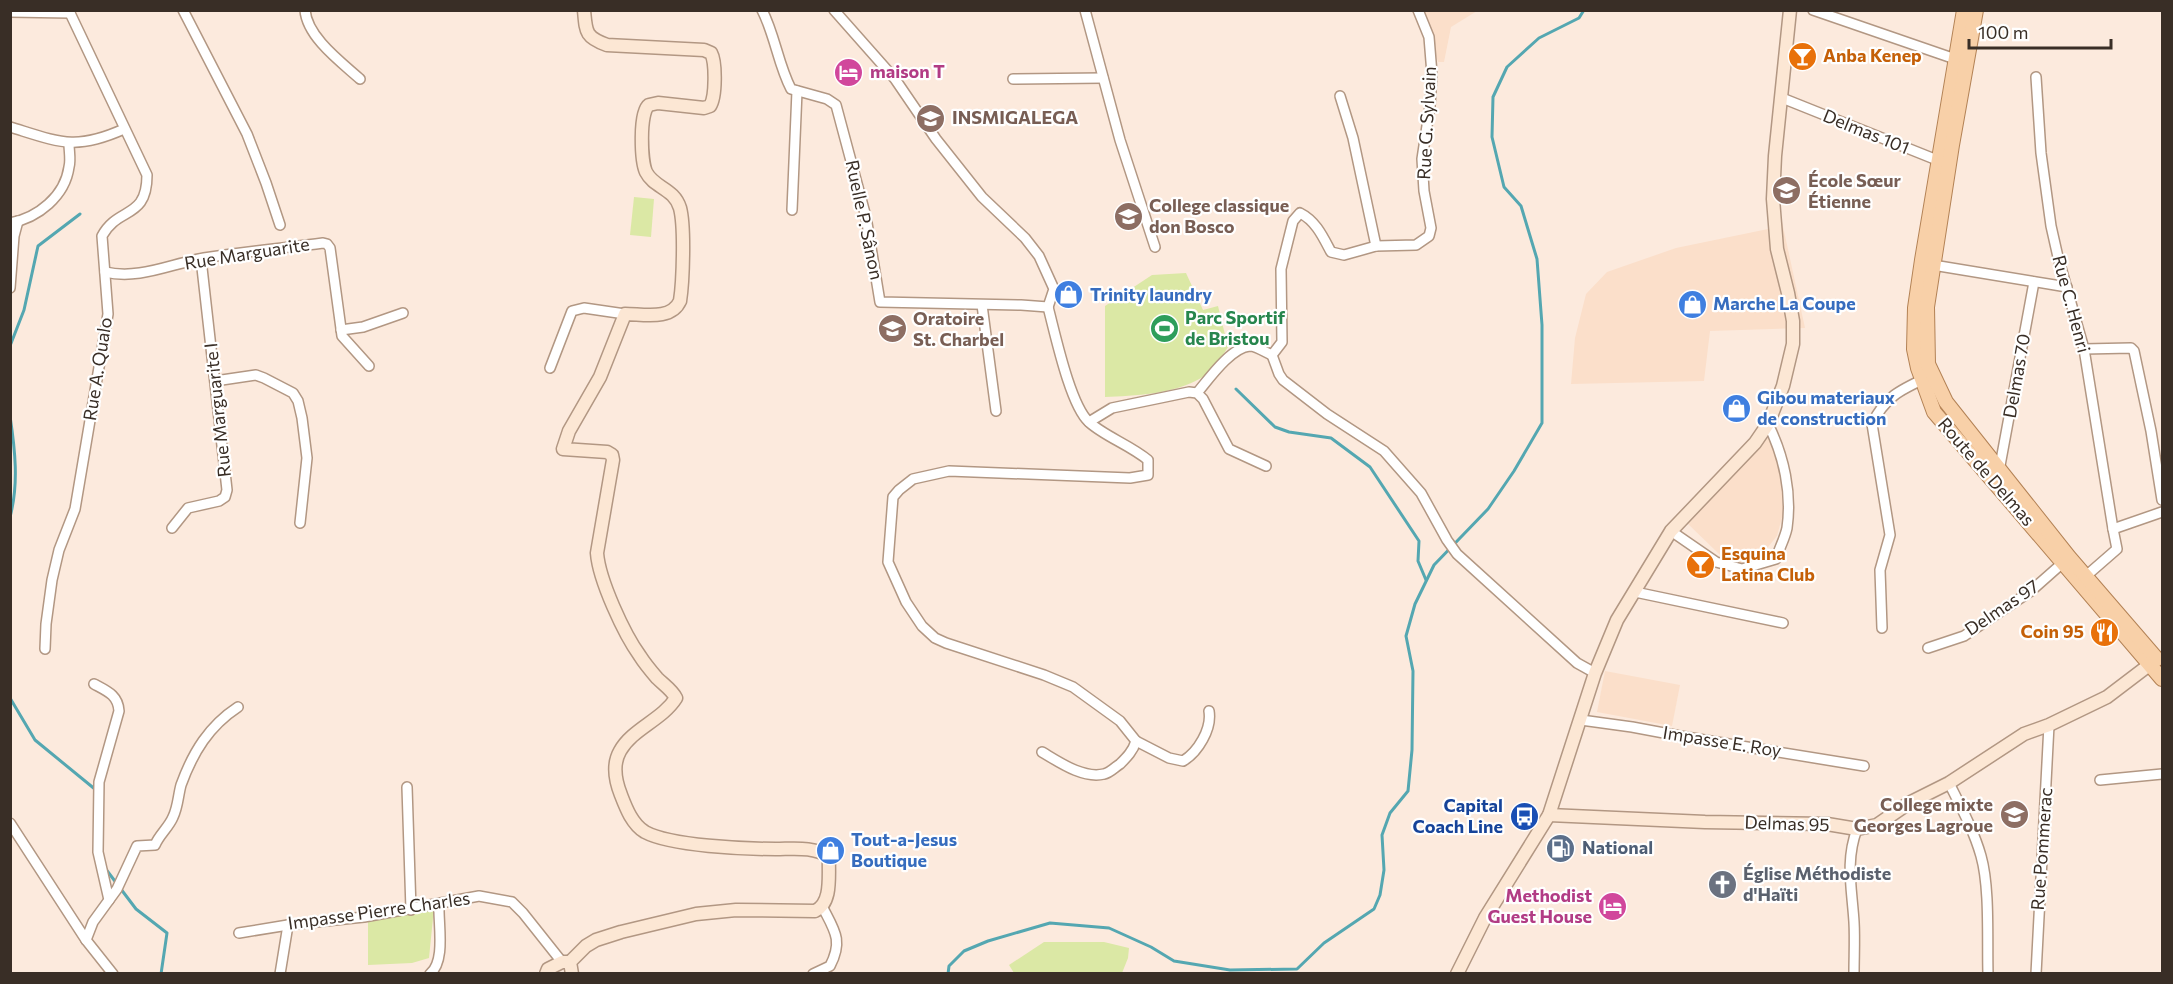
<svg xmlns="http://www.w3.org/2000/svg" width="2173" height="984" font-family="Commissioner,sans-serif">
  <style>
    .built { fill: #fbdfca }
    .green { fill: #dbe8a5 }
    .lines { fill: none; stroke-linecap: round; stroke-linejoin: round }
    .stream { stroke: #54a7b1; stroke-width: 3 }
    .street-casing { stroke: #b29783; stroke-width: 12 }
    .secondary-casing { stroke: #b29783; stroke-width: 15 }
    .primary-casing { stroke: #b38255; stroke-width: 16 }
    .street { stroke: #fff; stroke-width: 9 }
    .secondary { stroke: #fce7d4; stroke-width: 12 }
    .primary { stroke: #f8d0a8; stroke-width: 14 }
    .labels { text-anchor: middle; stroke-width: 4.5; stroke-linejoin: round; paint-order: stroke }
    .food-label { font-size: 18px; font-weight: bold; fill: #c56008; stroke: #fff; text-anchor: start }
    .hotel-label { font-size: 18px; font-weight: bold; fill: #b23c85; stroke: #fff; text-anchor: start }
    .education-label { font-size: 18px; font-weight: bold; fill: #785e54; stroke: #fff; text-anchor: start }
    .street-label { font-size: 18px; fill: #392e26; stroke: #fff }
    .shop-label { font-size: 18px; font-weight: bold; fill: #366cbe; stroke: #fff; text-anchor: start }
    .leisure-label { font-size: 18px; font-weight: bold; fill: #27864d; stroke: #fff; text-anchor: start }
    .transit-label { font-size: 18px; font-weight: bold; fill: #164399; stroke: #fff; text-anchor: end }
    .service-label { font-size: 18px; font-weight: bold; fill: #4e5e75; stroke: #fff; text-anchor: start }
    .worship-label { font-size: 18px; font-weight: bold; fill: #5b616d; stroke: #fff; text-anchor: start }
  </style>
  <rect width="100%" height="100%" fill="#fceadd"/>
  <g class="built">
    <polygon points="1423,11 1477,11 1451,27 1444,62 1438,62"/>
    <polygon points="1768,216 1781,217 1805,328 1710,331 1704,381 1571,384 1575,338 1586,294 1607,272 1676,248 1768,229"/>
    <polygon points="1769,436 1780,458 1783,514 1777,536 1760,557 1741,564 1719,554 1686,522"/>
    <polygon points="1605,671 1680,685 1672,726 1597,712"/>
  </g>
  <g class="green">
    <polygon points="634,197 654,199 651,237 630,235"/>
    <path d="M1186,273L1203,310L1218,306L1228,347C1221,358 1213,371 1201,378C1175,394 1134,396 1105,397V306L1152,275Z"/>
    <polygon points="434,908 429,958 412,963 368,965 368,919"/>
    <polygon points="1044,942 1104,942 1129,948 1128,958 1122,973 1014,973 1009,965"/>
  </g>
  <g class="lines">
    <g class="stream">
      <polyline points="10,346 24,310 38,246 80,214"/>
      <polyline points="1236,389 1275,427 1289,432 1331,438 1370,467 1419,541 1418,561 1426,580"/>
      <path d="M10,416C15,449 19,484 10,517"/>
      <polyline points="10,698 35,740 96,790"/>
      <polyline points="105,868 136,909 167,933 161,974"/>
      <polyline points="948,974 949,966 964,951 988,941 1050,923 1109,928 1151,947 1174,961 1230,970 1297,969 1324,943 1374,909 1380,895 1384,870 1382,835 1390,813 1408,791 1412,750 1413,671 1406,636 1415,604 1434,565 1488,509 1514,471 1542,423 1542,325 1537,259 1521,206 1504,187 1492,137 1493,97 1507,67 1539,38 1579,18 1584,10"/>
    </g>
    <defs>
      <g id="street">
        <polyline points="183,10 247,134 266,183 280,225"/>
        <path d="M305,10C307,37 341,62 360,79"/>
        <path d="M762,10C775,35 778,64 791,89L827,99L836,105L866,217L880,302L1021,305L1048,307"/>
        <polyline points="834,10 895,79 936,139 982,197 1025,238 1039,256 1054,289 1048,307"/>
        <polyline points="1085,10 1120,140 1155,247"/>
        <polyline points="1813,10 1961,61"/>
        <polyline points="10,12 70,13"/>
        <polyline points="2036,77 2041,153 2051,226 2058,257 2084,349 2113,529"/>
        <polyline points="1013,79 1103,78"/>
        <polyline points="1340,96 1353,138 1376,246"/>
        <polyline points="1782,98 1942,162"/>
        <path d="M10,127C59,142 75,151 124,129"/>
        <polyline points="792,210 797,91"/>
        <path d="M10,223C38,218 65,196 69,167C71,160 69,151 69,144"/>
        <polyline points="1933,265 2067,287"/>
        <path d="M105,272C139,280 170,264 204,258C243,252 283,248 323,243L327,244L330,248L342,336L369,366"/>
        <polyline points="10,288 14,236 18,221"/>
        <polyline points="982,305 996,411"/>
        <polyline points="341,330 363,327 403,313"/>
        <polyline points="2084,349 2131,348 2134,351 2151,431 2162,500"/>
        <path d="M1272,355L1282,342L1281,269L1293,221L1300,213C1316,221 1323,237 1331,252L1344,255L1376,246L1416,245L1429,236L1431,228L1424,191L1422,159L1430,106L1432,74L1429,37L1418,10"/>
        <polyline points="1272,355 1279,374 1283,380 1327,414 1384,451 1421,493 1447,540 1457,554 1577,663 1595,673"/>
        <polyline points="550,368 572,311 584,308 625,314"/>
        <polyline points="215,381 256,375 264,378 293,393 298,401 302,418 307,458 300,523"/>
        <path d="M1197,393C1208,380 1231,347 1250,346C1256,346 1265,352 1272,355"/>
        <polyline points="1089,422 1112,408 1189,392 1197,393 1203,399 1229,449 1266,466"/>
        <polyline points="1999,471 2034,282"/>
        <polyline points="172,528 188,508 219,501 225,497 227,490 201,259"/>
        <path d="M1671,531L1716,562L1742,569L1776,559C1779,549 1785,538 1787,528C1792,493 1784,456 1768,424"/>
        <polyline points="2086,576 2117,549 2113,529 2162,512"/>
        <polyline points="1635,592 1783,623"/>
        <path d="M1882,628L1880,570L1890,535L1872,424C1885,397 1900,390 1926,378"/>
        <polyline points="1928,648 1964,636 2031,591 2066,560"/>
        <path d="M45,649L46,624L52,580L59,550L75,509L108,314L102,236C118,206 147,220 147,175L70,13"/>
        <path d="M94,684C107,691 118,695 119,711L99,782L98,852L109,900"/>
        <polyline points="1581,720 1632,727 1680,736 1864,766"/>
        <path d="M1136,741L1169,758L1183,761C1198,752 1212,729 1209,711"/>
        <path d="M1042,752C1059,762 1083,779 1104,774C1110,773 1115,767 1120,764C1127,757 1133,751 1136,741L1120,721L1073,687L1044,675L946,643L935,638L922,626L906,602L888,562L893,497L899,490L913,479L949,471L1130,478L1148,475V460C1130,445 1104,436 1089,422C1070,405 1055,333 1048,307"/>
        <polyline points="2100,780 2162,774"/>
        <path d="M1949,783C1961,807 1974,831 1981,856C1990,888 1987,939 1988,974"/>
        <polyline points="407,787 411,910"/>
        <polyline points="10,823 86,940 113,974"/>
        <polyline points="239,933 288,925 364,917 479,896 512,902 523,913 562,962"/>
        <path d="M86,940L93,922L117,889L137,846L155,845C159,835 169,827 173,817C178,807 178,796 181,785C193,752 209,726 238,707"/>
        <polyline points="280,974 288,925"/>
        <path d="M430,974C446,961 438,924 439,904"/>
        <path d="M813,974L830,966C843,941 835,931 823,908"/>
        <path d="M1854,974C1854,956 1855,939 1854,922C1852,889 1845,861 1857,829"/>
        <polyline points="2036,974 2049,725"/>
      </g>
      <g id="secondary">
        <polyline points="1549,815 1705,822 1827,824 1857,829 1877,825 1909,803 1949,783 2024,734 2049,725 2107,697 2157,659"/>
        <polyline points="546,974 548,969 562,962 570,962"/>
        <path d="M572,974L570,962L586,946L596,940L621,932L696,914L736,910L815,911C833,903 828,874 829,857C814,846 793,849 776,849C745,849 671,846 645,832C632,824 626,808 621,795C615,780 612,765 620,751C632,729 662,720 676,698C672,690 664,685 657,678C651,671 645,664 640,656C624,634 599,580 597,553L613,460L612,455L607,452L563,449L569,431L600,377L625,314C643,314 671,321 680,301C683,282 685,227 680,208C674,188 654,188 646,172C641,161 639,112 649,105L658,103L704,108L710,106C716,97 716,62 711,53L704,50L607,45C585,37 586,32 584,10"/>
        <polyline points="1457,974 1485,918 1549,815 1595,673 1617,620 1671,531 1755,443 1768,424 1783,386 1793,344 1793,321 1788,293 1777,249 1773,199 1775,156 1790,10"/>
      </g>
      <g id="primary">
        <polyline points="1964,10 1922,260 1915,308 1914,349 1918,368 1934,412 2162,679"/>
        <polyline points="1976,10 1952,145 1927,307 1928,364 1946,402 2069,557 2157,659"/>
      </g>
    </defs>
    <use href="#street" class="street-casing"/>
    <use href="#secondary" class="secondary-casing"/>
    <use href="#primary" class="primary-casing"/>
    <use href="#street" class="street"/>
    <use href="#secondary" class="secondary"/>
    <use href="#primary" class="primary"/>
  </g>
  <defs>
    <symbol id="bar-disc" viewBox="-11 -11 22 22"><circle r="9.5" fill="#e8710a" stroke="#fff"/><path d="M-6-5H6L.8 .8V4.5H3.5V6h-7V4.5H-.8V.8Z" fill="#fff"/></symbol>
    <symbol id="hotel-disc" viewBox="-11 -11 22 22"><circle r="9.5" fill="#d1479c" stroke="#fff"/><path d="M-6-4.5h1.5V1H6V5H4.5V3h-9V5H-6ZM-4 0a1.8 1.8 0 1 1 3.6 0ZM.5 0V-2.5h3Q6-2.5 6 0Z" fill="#fff"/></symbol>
    <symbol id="university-disc" viewBox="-11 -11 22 22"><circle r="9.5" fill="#8d6e63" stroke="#fff"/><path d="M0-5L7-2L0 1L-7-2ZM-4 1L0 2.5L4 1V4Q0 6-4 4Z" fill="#fff"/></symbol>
    <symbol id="school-disc" viewBox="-11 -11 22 22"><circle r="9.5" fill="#8d6e63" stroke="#fff"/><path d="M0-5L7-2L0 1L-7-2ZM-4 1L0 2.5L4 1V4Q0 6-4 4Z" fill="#fff"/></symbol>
    <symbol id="shop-disc" viewBox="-11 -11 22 22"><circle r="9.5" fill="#3f7fe0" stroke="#fff"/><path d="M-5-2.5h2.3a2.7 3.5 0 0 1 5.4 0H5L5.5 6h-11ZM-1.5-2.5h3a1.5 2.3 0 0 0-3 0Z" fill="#fff"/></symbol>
    <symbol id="stadium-disc" viewBox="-11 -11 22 22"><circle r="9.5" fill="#2e9e5b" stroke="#fff"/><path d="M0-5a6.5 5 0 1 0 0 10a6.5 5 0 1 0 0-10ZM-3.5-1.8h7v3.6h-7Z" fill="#fff"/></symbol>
    <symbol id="restaurant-disc" viewBox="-11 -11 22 22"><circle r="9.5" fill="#e8710a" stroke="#fff"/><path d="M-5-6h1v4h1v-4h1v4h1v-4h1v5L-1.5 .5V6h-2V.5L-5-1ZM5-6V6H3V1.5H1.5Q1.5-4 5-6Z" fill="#fff"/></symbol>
    <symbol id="bus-disc" viewBox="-11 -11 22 22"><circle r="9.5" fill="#1a4fb4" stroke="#fff"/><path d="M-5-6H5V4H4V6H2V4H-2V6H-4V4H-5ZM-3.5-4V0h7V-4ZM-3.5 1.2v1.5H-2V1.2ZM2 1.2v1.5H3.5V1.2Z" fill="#fff"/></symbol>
    <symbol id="fuel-disc" viewBox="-11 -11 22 22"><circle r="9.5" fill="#5c6f8a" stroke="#fff"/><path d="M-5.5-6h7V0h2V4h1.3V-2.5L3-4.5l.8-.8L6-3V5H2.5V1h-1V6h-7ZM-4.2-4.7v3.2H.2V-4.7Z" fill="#fff"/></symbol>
    <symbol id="church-disc" viewBox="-11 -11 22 22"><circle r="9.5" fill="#6b7280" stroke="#fff"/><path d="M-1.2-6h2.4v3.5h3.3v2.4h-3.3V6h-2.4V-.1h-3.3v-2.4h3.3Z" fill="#fff"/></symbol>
  </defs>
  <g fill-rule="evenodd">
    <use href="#bar-disc" x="1786" y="40" width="33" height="33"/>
    <use href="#hotel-disc" x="832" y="56" width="33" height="33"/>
    <use href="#university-disc" x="914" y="102" width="33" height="33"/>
    <use href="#school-disc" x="1770" y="174" width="33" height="33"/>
    <use href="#university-disc" x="1112" y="200" width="33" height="33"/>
    <use href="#shop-disc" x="1052" y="278" width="33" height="33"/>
    <use href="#shop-disc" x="1676" y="288" width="33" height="33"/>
    <use href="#stadium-disc" x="1148" y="312" width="33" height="33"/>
    <use href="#university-disc" x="876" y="312" width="33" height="33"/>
    <use href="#shop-disc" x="1720" y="392" width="33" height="33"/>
    <use href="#bar-disc" x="1684" y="548" width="33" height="33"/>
    <use href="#restaurant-disc" x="2088" y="616" width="33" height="33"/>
    <use href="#school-disc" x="1998" y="798" width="33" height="33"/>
    <use href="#bus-disc" x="1508" y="800" width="33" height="33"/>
    <use href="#fuel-disc" x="1544" y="832" width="33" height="33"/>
    <use href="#shop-disc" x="814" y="834" width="33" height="33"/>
    <use href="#church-disc" x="1706" y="868" width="33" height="33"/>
    <use href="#hotel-disc" x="1596" y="890" width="33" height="33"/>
  </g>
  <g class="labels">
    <g class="food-label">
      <text x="1823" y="62">Anba Kenep</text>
      <text x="1721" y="560">Esquina<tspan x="1721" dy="21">Latina Club</tspan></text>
      <text x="2084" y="638" text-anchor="end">Coin 95</text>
    </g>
    <g class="hotel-label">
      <text x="870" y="78">maison T</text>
      <text x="1592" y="902" text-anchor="end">Methodist<tspan x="1592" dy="21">Guest House</tspan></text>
    </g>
    <g class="education-label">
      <text x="952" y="124">INSMIGALEGA</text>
      <text x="1808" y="187">École Sœur<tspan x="1808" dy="21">Étienne</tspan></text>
      <text x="1149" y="212">College classique<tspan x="1149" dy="21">don Bosco</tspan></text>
      <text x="913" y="325">Oratoire<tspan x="913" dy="21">St. Charbel</tspan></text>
      <text x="1993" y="811" text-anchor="end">College mixte<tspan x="1993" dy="21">Georges Lagroue</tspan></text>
    </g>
    <g class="street-label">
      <text transform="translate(1427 123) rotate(-87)" y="6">Rue G. Sylvain</text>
      <text transform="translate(1866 132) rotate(22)" y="6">Delmas 101</text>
      <text transform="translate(864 220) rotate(78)" y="6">Ruelle P. Sânon</text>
      <text transform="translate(247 254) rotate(-9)" y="6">Rue Marguarite</text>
      <text transform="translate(2071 304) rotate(75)" y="6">Rue C. Henri</text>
      <text transform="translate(98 369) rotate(-81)" y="6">Rue A. Qualo</text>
      <text transform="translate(2017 376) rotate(-80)" y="6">Delmas 70</text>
      <text transform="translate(218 410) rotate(-96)" y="6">Rue Marguarite I</text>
      <text transform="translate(1986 472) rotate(49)" y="6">Route de Delmas</text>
      <text transform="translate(2002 608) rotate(-34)" y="6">Delmas 97</text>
      <text transform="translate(1722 742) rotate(9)" y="6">Impasse E. Roy</text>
      <text transform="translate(1787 824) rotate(2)" y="6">Delmas 95</text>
      <text transform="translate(2042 849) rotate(-86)" y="6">Rue Pommerac</text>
      <text transform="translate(379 911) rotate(-8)" y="6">Impasse Pierre Charles</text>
    </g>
    <g class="shop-label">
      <text x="1090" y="301">Trinity laundry</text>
      <text x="1713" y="310">Marche La Coupe</text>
      <text x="1757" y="404">Gibou materiaux<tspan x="1757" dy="21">de construction</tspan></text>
      <text x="851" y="846">Tout-a-Jesus<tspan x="851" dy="21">Boutique</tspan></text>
    </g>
    <g class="leisure-label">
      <text x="1185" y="324">Parc Sportif<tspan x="1185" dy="21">de Bristou</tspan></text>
    </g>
    <g class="transit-label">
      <text x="1503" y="812">Capital<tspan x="1503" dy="21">Coach Line</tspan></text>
    </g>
    <g class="service-label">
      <text x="1582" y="854">National</text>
    </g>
    <g class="worship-label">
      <text x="1743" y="880">Église Méthodiste<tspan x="1743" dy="21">d'Haïti</tspan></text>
    </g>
  </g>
  <rect width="2173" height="984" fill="none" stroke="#392e26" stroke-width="24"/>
  <path d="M1969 39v9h142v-9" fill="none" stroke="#392e26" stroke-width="3"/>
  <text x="1978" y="39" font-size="18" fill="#392e26" stroke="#ffffff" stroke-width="4.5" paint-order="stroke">100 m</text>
</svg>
